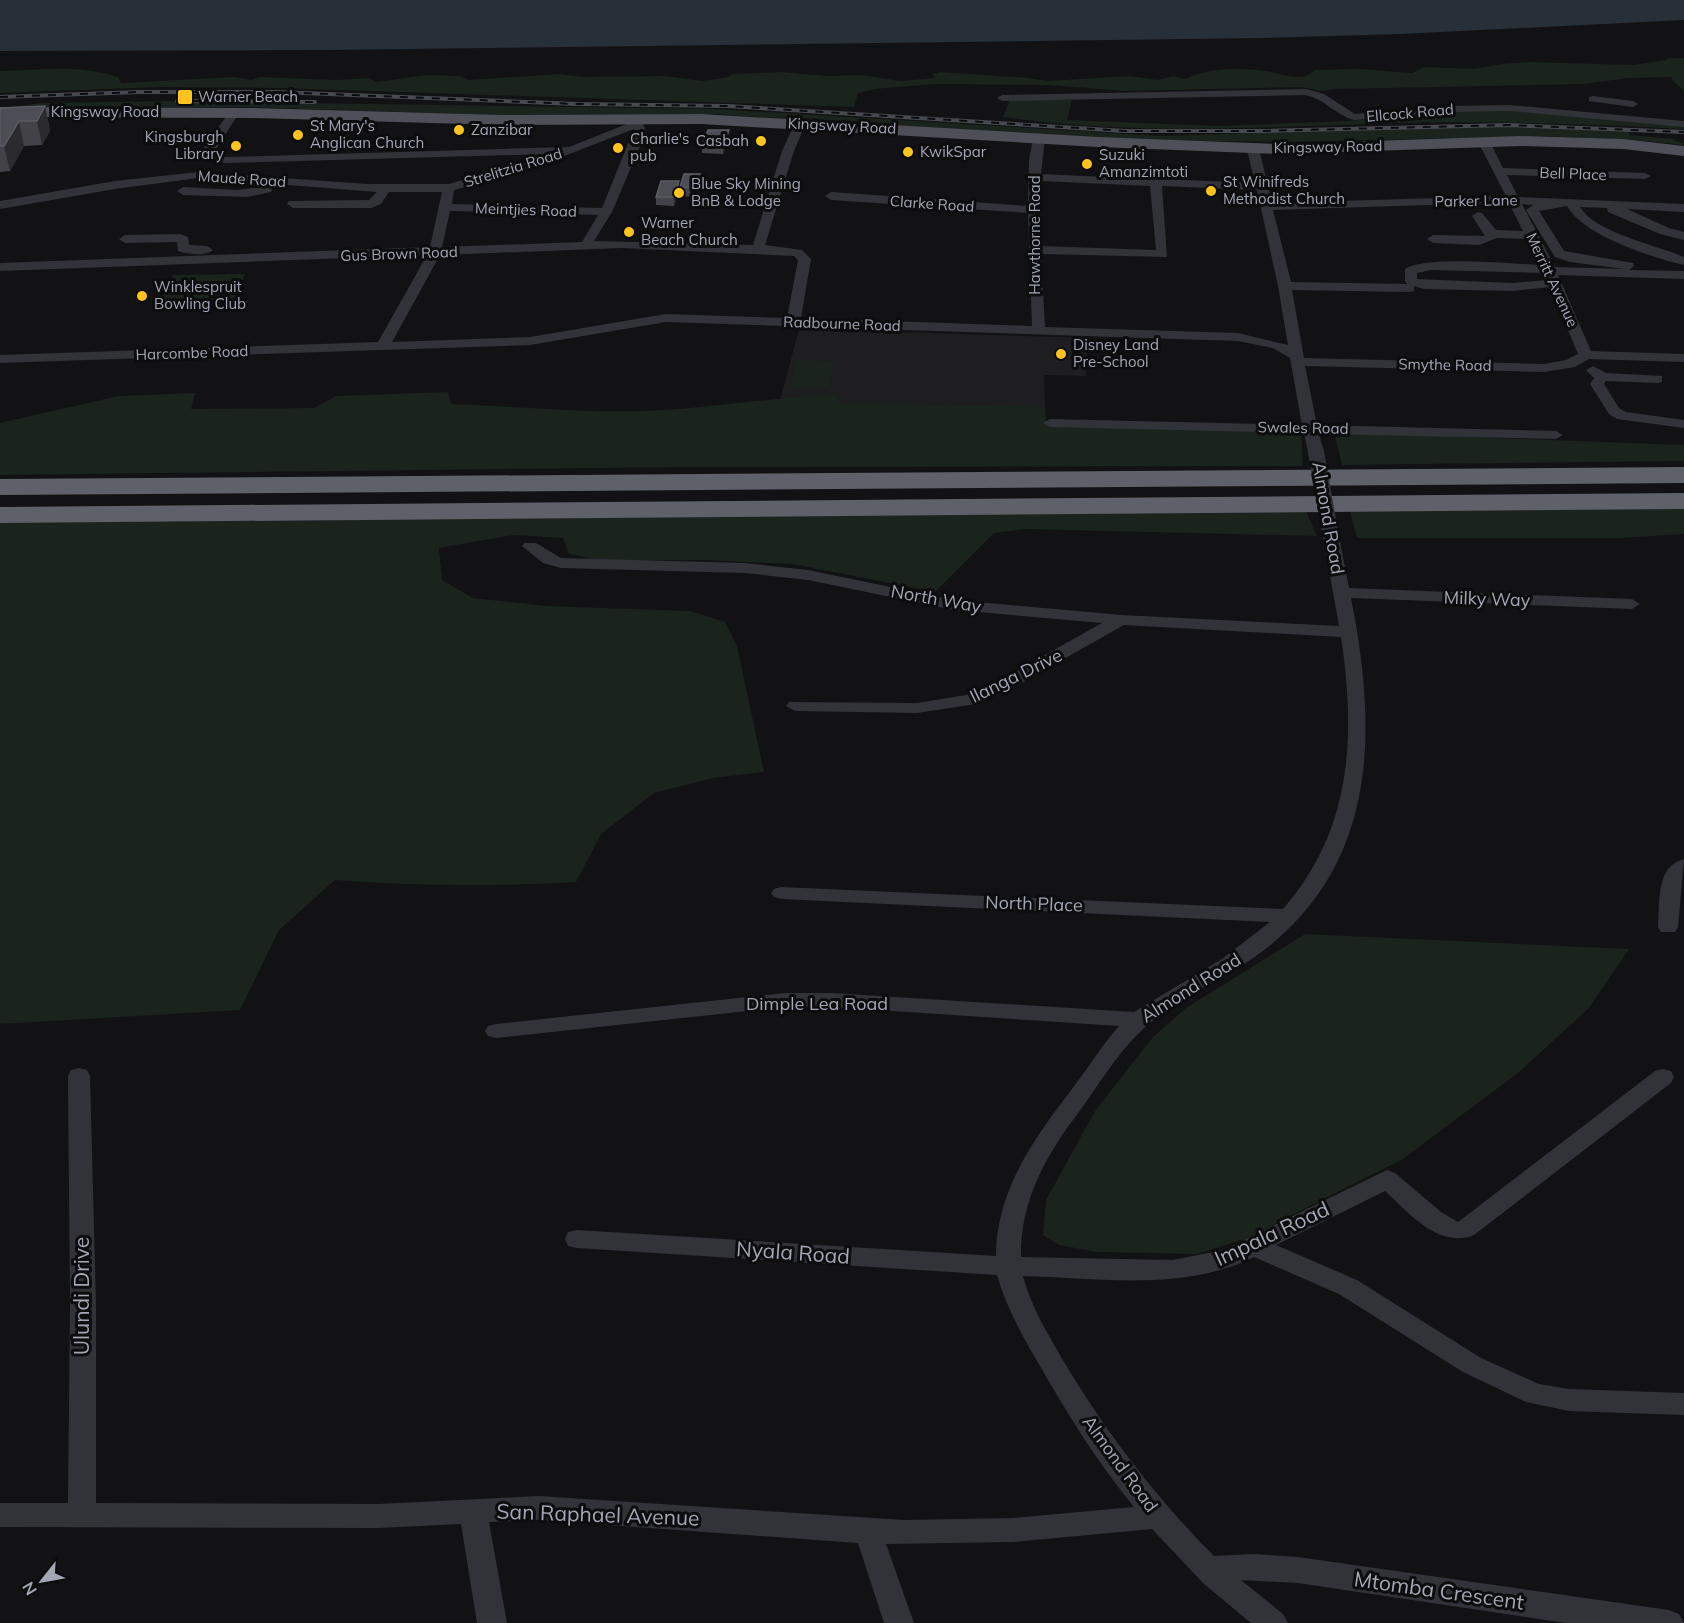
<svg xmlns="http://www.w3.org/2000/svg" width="1684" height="1623" font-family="Mulish,sans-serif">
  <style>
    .built { fill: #1e1d20 }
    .green { fill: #1b231d }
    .water { fill: #272f38 }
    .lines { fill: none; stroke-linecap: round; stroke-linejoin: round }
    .street { fill: #323339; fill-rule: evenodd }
    .primary { fill: #4e4f58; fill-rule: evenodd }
    .highway { fill: #5e606a; fill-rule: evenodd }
    .rail-casing { stroke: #474950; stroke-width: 4 }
    .rail { stroke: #0d0d0e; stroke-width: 2; stroke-dasharray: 8; stroke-linecap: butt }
    .street-bridge { stroke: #323339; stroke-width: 16 }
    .wall { fill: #434249 }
    .shaded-wall { fill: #2b2a2f }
    .building { fill: #4d4d55; stroke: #5b5b64; stroke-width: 1.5 }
    .poi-dot { fill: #ffc41e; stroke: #0d0d0e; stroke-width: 2 }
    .labels { text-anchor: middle; stroke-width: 6; stroke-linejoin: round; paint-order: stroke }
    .far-poi-label { font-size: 15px; fill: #a2a6b5; stroke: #0d0d0e; text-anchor: start }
    .far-street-label { font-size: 15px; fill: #a2a6b5; stroke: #0d0d0e }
    .street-label { font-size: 18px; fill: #a2a6b5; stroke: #0d0d0e }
    .near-street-label { font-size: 21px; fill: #a2a6b5; stroke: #0d0d0e }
  </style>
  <rect width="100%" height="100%" fill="#121113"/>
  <polygon class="built" points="799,329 1087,338 1086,376 1044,375 1046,425 778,430 781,397"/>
  <g class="green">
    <path d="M1668,58H1684V91L1672,80V77L1628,78L1584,84L1334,89L1321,91L1301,87L1124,91L1050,85L936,84L875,89L858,93L854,107L278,88L162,87L0,93V71C40,70 80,64 118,77L121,83L234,77L251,80L260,77L336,80L369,78L377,82L426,75L460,76L469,80L559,74L583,77L665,76L702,81L728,77L732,74L782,72L825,76L862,75L900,81L935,78L932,74L940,72L1029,78L1047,81L1129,76L1158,80L1173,76L1186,79C1206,67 1243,68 1266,71C1282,73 1300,84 1315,70L1359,69L1412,73L1425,67L1474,69L1501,64L1531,62L1633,65L1666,60Z"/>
    <path d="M1010,99L1072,100L1067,120L1219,126L1346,121L1486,109L1684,125V129C1589,124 1494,121 1398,123C1267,127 1134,136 1003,117Z"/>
    <polygon points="170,101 716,109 1161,136 1428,127 1548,126 1629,130 1629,135 1676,139 1675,141 1684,143 1684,145 1634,140 1543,136 1295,142 1201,141 1077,137 713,114 498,115 244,107 0,108 42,103"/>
    <polygon points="245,274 233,302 159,303 173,275"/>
    <polygon points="797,360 834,361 829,387 791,387"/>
    <path d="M448,392L451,404C514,406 577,413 640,411C706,409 770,397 836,395L838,403L1045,407L1046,425L1301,433L1303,466L688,467L0,475V423L118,396L195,393L191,409L314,408L336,396Z"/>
    <polygon points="1334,432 1684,445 1684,461 1342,465"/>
    <polygon points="1684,507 1684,534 1620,538 1357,538 1349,508"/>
    <path d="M1305,509L1317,536L1025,529L994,533L935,592L793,564L701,560H599L569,554L563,538L513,535L439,548L442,580L473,598L546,606L690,611L725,622L737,646L764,772L713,778L654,793L601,834L576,882C495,887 416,886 335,880L279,930L240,1010L0,1024V521H300L463,517Z"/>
    <polygon points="1305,934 1629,949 1588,1009 1518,1073 1403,1159 1247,1238 1198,1254 1097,1252 1059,1245 1043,1235 1046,1200 1095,1111 1153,1037 1186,1008"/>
  </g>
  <polygon class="water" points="0,0 1684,0 1684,20 1401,34 1264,38 326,50 0,51"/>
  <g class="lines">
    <g class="street">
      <path d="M1306,89L1324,94L1355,114L1448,106L1509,105L1684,121V127L1509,111L1448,112L1354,120C1336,115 1324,99 1306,95L1002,101L997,98L1002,95Z"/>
      <polygon points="1593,96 1633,101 1638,104 1633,107 1589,101 1589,97"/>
      <path d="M234,110L239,113L213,154L226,157L569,147L632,122L633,117H641L646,132L612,212L594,241L753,245L782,151L796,121H804L806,123L794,151L765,245L802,250L811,259L801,318L1032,326L1028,213L831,200L825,196L831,192L1028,206L1029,160L1033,139L1039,136L1045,139L1041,174L1150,179L1155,176L1160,179L1255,183L1248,154L1243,147L1249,144L1260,153L1272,203L1506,196L1478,142L1484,139L1490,142L1503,168L1645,173L1651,176L1645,179L1507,175L1518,197L1684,204V212L1627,209L1669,228L1684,232V240L1660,234L1608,212L1607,208L1580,207C1596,233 1656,245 1684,257V265C1651,257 1584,236 1567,206L1539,211L1564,251L1633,263L1634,266L1629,270L1684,271V279L1558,275L1591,351L1684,354V362L1589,359L1575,367L1544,372L1305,366L1317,425L1556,431L1563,435L1556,439L1319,434L1324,452L1316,457L1308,452L1304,433L1050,427L1043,423L1050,419L1302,425L1290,358L1273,348L1238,341L666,322L530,345L0,363V355L378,342L427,255L0,271V263L430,247L442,192H389L381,204L371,208H293L287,204L289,201L369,200L377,192L275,184L271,192L247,197L183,195L177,191L183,187L236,190L262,187L264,184L198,178L115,189L0,209V201L115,181L198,172L367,184H449L550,154L226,163L204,159L201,152L230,111ZM634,129L602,208L452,204L454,190L533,168ZM1041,181L1150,186L1156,250L1040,246ZM1162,186L1257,190L1278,286L1288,345L1238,333L1045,327L1041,254L1167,257ZM1491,203H1509L1523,231L1496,230L1482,213L1478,212L1472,216L1485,236L1433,235L1427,239L1433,243L1479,245L1497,238L1527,239L1541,265C1512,264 1427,255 1405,269V281L1407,284L1291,282L1273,210ZM1522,204L1533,205L1526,210L1555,257L1570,262L1625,269L1555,267ZM450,211L598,215L582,242L442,247ZM622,248L794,256L798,260L787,318L666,314L530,337L392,342L440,255ZM1431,270L1544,273L1547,280L1513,283L1417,279V273ZM1414,286L1424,289L1513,291L1550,287L1578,354L1566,360L1544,364L1304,358L1292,290L1409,292L1414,291Z"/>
      <path d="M180,234L188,237L189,245L207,246L213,250C205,257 188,254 178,251L177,242L125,243L119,239L125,235Z"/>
      <polygon points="1593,366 1606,373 1662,376 1662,382 1657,383 1606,381 1604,384 1619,408 1626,412 1684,420 1684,428 1617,419 1609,414 1590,384 1594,378 1586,370"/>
      <path d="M1330,526L1338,531L1349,588L1632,599L1640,604L1632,609L1351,598C1377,729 1379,862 1263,951C1225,980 1176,997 1142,1030C1116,1054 1097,1088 1076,1116C1044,1158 1020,1204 1021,1257L1173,1260L1223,1250L1387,1170L1395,1173L1441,1212L1458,1222L1655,1071L1663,1069L1671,1071L1674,1077L1671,1083L1474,1235C1439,1249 1409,1213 1385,1191L1276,1245L1357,1280L1481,1358L1539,1384L1569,1389L1684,1393V1415L1569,1411L1526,1402L1463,1372L1339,1294L1254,1257C1184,1292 1098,1278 1023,1276C1031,1307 1048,1334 1064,1362C1106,1432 1156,1498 1214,1556L1254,1554L1298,1557L1669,1610L1679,1614L1684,1623H1566L1298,1583L1241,1580L1283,1614L1288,1623H1251L1204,1584L1152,1529L1013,1542L886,1544L914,1623H884L858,1543L539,1520L489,1522L507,1623H477L461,1524L378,1528L0,1527V1503H68L70,1305L68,1076L71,1070L79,1068L87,1070L90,1076L96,1305V1503L378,1504L539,1496L904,1520L1013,1518L1134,1507C1098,1463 1068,1415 1040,1366C1023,1337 1006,1307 997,1275L577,1248L568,1246L565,1239L568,1232L577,1230L996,1256C996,1189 1036,1136 1075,1085C1090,1065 1103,1044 1119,1026L832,1007H785L496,1038L488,1036L485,1031L488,1026L496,1024L785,993H832L1134,1012L1222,959L1270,922L781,899L774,897L771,893L774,889L781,887L1283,909C1352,830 1356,737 1341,637L1124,625L1007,691L976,704L917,713L795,711L786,706L789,702L917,703L966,695L995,683L1102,623L954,610L808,580L745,573L561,568L543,563L522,546L524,543H536L561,558L745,563L808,570L954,600L1121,615L1339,626L1322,531Z"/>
      <path d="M1684,859L1678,927L1675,932H1661L1658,927C1660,904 1655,866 1684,859Z"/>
    </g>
    <polygon class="primary" points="0,107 254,108 503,115 701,114 1098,137 1280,144 1521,136 1623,139 1684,146 1684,156 1623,149 1521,146 1280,154 1098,147 701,124 503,125 254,118 0,117"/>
    <g class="highway">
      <polygon points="1684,467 1684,483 0,495 0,479"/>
      <polygon points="1684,493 1684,509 0,523 0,507"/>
    </g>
    <defs>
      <g id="rail">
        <polyline points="0,97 139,92 277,92 577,104 727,106 1125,131 1261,131 1508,125 1684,132"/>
        <polyline points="177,101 315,102"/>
      </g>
    </defs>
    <use href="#rail" class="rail-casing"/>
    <use href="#rail" class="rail"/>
    <polyline class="street-bridge" points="1316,452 1330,531"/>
  </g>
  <g class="wall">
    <polygon points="45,106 50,131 42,145 24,146 10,171 0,172 0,110"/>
    <polygon points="729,139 723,154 702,153 702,145"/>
    <polygon points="700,174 701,183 697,197 680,196 680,187"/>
    <polygon points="679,181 679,190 674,206 656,205 656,197"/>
  </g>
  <g class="shaded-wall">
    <polygon points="45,106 50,131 42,145 37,121"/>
    <polygon points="19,121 24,146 10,171 4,146"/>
    <polygon points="729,130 729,139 723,154 723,145"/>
    <polygon points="700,174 701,183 697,197 696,188"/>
    <polygon points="679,181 679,190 674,206 674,197"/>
  </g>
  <g class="building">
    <polygon points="45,106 37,121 19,121 4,146 0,146 0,110 1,108"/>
    <polygon points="708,130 729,130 723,145 702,145"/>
    <polygon points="684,174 700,174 696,188 680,187"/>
    <polygon points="661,181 679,181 674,197 656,197"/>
  </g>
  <g class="poi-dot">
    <rect x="177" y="89" width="16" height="16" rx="3"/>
    <circle cx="459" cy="130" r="6"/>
    <circle cx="298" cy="135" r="6"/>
    <circle cx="761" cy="141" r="6"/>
    <circle cx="236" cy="146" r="6"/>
    <circle cx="618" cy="148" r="6"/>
    <circle cx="908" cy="152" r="6"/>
    <circle cx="1087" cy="164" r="6"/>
    <circle cx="1211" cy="191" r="6"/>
    <circle cx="679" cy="193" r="6"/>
    <circle cx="629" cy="232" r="6"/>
    <circle cx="142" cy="296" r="6"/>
    <circle cx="1061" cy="354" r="6"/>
  </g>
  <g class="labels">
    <g class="far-poi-label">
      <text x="198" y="102">Warner Beach</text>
      <text x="310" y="131">St Mary's<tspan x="310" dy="17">Anglican Church</tspan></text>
      <text x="471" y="135">Zanzibar</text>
      <text x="224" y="142" text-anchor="end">Kingsburgh<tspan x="224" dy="17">Library</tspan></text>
      <text x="630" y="144">Charlie's<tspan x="630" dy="17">pub</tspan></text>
      <text x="749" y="146" text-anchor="end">Casbah</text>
      <text x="920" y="157">KwikSpar</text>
      <text x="1099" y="160">Suzuki<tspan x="1099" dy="17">Amanzimtoti</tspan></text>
      <text x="1223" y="187">St Winifreds<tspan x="1223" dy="17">Methodist Church</tspan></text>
      <text x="691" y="189">Blue Sky Mining<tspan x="691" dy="17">BnB &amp; Lodge</tspan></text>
      <text x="641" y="228">Warner<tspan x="641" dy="17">Beach Church</tspan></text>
      <text x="154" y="292">Winklespruit<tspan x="154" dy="17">Bowling Club</tspan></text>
      <text x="1073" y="350">Disney Land<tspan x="1073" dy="17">Pre-School</tspan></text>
    </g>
    <g class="far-street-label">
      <text x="105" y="117">Kingsway Road</text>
      <text transform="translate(1410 113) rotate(-5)" y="5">Ellcock Road</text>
      <text transform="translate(842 126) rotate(3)" y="5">Kingsway Road</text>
      <text transform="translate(1328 147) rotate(-1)" y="5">Kingsway Road</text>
      <text transform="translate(513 168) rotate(-17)" y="5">Strelitzia Road</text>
      <text transform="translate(1573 174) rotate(2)" y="5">Bell Place</text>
      <text transform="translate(242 179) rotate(4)" y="5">Maude Road</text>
      <text transform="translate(1476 201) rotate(-1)" y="5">Parker Lane</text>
      <text transform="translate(932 204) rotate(4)" y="5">Clarke Road</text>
      <text transform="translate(526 210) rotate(2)" y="5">Meintjies Road</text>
      <text transform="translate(1035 235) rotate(-90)" y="5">Hawthorne Road</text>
      <text transform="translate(399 254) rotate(-2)" y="5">Gus Brown Road</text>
      <text transform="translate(1552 280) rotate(65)" y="5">Merritt Avenue</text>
      <text transform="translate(842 324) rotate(2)" y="5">Radbourne Road</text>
      <text transform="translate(192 353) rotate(-2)" y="5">Harcombe Road</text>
      <text transform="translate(1445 365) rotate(1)" y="5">Smythe Road</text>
      <text transform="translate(1303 428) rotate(1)" y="5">Swales Road</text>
    </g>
    <g class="street-label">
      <text transform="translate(1328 518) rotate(80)" y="6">Almond Road</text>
      <text transform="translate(936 599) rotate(10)" y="6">North Way</text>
      <text transform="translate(1487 599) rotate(2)" y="6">Milky Way</text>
      <text transform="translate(1016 676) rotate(-26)" y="6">Ilanga Drive</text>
      <text transform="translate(1034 904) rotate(2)" y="6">North Place</text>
      <text transform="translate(1191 988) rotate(-32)" y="6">Almond Road</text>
      <text x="817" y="1010">Dimple Lea Road</text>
      <text transform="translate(1120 1464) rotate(54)" y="6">Almond Road</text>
    </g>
    <g class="near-street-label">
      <text transform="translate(1272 1234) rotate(-25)" y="7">Impala Road</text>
      <text transform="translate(793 1253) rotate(4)" y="7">Nyala Road</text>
      <text transform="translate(82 1296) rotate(-90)" y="7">Ulundi Drive</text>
      <text transform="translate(598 1515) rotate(2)" y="7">San Raphael Avenue</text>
      <text transform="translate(1439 1591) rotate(8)" y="7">Mtomba Crescent</text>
    </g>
  </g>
  <g transform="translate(42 1581) rotate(239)" stroke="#0d0d0e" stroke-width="4.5" paint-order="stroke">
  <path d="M0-4.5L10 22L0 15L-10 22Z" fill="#a2a6b5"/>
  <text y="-9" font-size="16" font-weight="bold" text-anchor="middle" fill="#a2a6b5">N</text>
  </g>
</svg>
